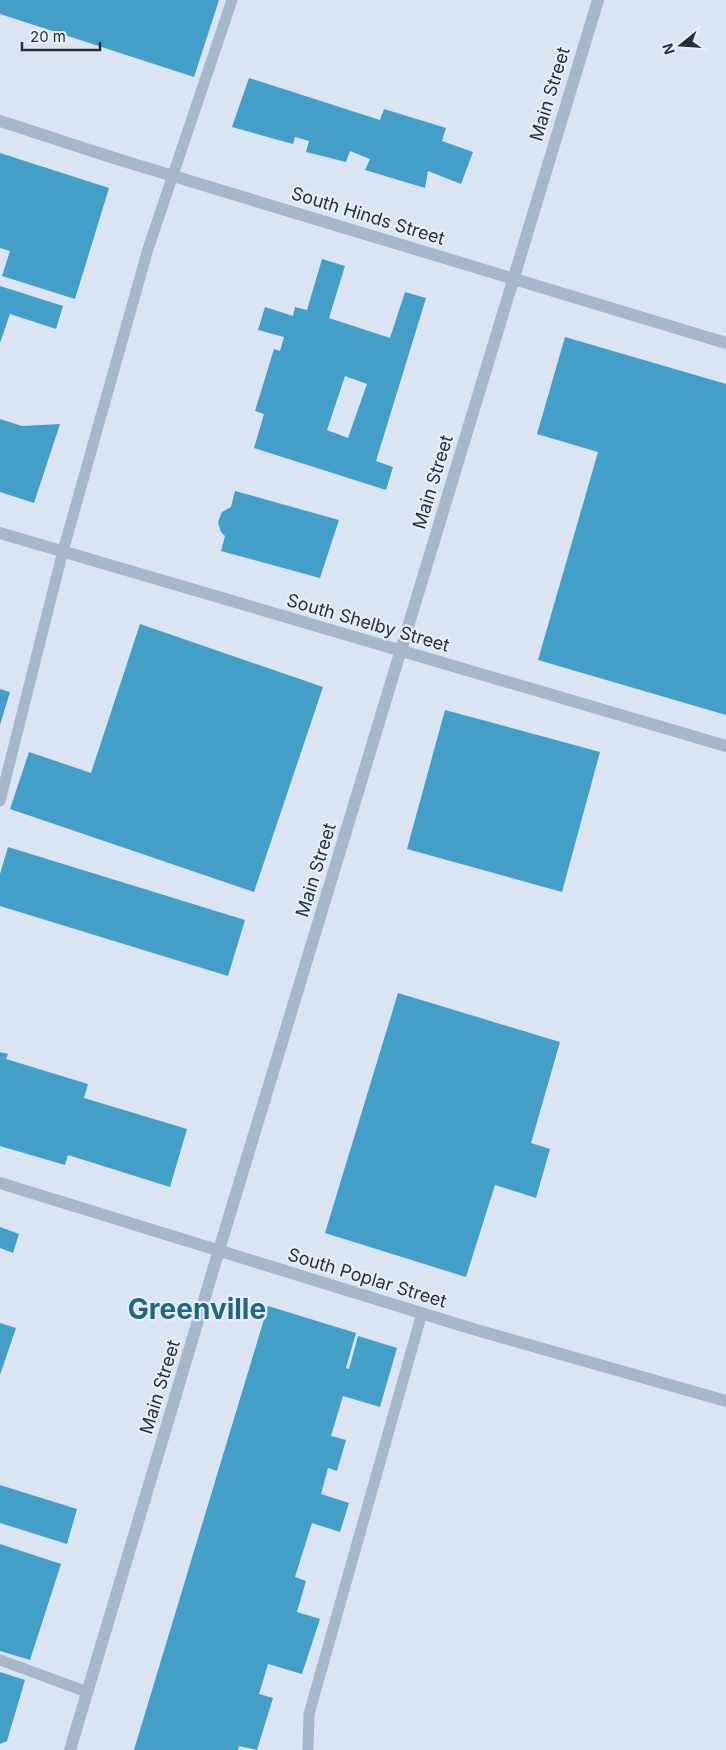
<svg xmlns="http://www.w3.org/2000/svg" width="726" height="1750" font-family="Inter,sans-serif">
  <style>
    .building { fill: #439fc7; fill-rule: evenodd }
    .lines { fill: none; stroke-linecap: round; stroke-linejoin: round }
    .service { stroke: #a6b7ca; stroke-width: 11 }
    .minor { stroke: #a6b7ca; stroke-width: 12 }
    .tertiary { stroke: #a6b7ca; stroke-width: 12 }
    .labels { text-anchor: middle; stroke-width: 4.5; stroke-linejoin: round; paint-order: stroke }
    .street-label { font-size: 18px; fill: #273036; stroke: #e6eef9 }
    .town-label { font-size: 28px; font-weight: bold; fill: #206785; stroke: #e6eef9 }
  </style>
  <rect width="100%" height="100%" fill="#dae4f2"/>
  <g class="building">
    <polygon points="0,0 219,0 194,77 0,14"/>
    <polygon points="249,78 380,120 384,109 446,128 442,141 473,152 461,184 428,171 425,188 365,170 370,159 350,151 346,162 306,152 309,141 295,137 293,144 232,127"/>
    <polygon points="0,153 109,188 75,299 2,276 10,251 0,248"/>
    <path d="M322,259L345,266L329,318L390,338L405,292L426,298L376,461L393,467L386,490L254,448L264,414L255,411L274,349L280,351L284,337L258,330L265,307L293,316L295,307L307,310ZM345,376L367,384L348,438L327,430Z"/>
    <polygon points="0,286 63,306 56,329 10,314 0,343"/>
    <polygon points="565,337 726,384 726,715 538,660 598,452 537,434"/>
    <polygon points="0,419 22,426 60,424 34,503 0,492"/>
    <polygon points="235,491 339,520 320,578 221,551 225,536 221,532 218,522 222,512 231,507"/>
    <polygon points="140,624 323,687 254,892 10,809 29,752 91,773"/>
    <polygon points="0,689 10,692 0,725"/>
    <polygon points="445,710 600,752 562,892 407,849"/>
    <polygon points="8,847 245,920 228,976 0,906 0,874"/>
    <polygon points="398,993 560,1042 531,1143 550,1149 536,1198 495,1185 466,1277 325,1233"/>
    <polygon points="0,1052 8,1054 6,1059 88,1084 84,1098 187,1129 170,1187 68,1155 65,1165 0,1146"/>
    <polygon points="0,1227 19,1234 13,1253 0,1248"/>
    <polygon points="268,1306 356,1333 346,1368 349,1369 358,1336 397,1348 380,1407 343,1396 331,1436 346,1440 337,1471 328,1468 321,1494 349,1503 340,1532 312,1523 295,1577 306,1581 297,1612 320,1619 302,1674 268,1664 259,1694 273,1698 257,1750 239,1746 238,1750 134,1750"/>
    <polygon points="0,1323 16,1328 0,1375"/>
    <polygon points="0,1485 77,1509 67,1544 0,1523"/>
    <polygon points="0,1544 61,1564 30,1660 0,1651"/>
    <polygon points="0,1672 25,1680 7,1741 0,1744"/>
  </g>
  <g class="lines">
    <g class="service">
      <polyline points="0,801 63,551 148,249 232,0"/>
      <polyline points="0,1660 87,1692"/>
      <polyline points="308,1750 309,1714 422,1313"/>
    </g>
    <g class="minor">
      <polyline points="0,121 117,159 726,343"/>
      <polyline points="0,533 726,746"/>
      <polyline points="0,1183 473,1329 726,1401"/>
    </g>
    <polyline class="tertiary" points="70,1750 219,1250 598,0"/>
  </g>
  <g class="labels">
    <g class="street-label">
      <text transform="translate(550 94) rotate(-73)" y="6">Main Street</text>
      <text transform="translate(368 216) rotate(17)" y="6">South Hinds Street</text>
      <text transform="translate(433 482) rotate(-73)" y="6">Main Street</text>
      <text transform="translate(368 623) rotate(16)" y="6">South Shelby Street</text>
      <text transform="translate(316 870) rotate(-73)" y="6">Main Street</text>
      <text transform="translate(367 1278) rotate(17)" y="6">South Poplar Street</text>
      <text transform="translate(160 1387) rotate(-73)" y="6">Main Street</text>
    </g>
    <g class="town-label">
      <text x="197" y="1319">Greenville</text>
    </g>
  </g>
  <g transform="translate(681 45) rotate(253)" stroke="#e6eef9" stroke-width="4" paint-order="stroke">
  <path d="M0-4L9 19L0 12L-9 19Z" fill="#273036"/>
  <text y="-8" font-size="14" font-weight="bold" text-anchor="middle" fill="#273036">N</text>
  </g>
  <path d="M22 42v8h78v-8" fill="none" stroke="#273036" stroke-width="2.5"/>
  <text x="30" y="42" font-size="15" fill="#273036" stroke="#e6eef9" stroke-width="4" paint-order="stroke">20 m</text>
</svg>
